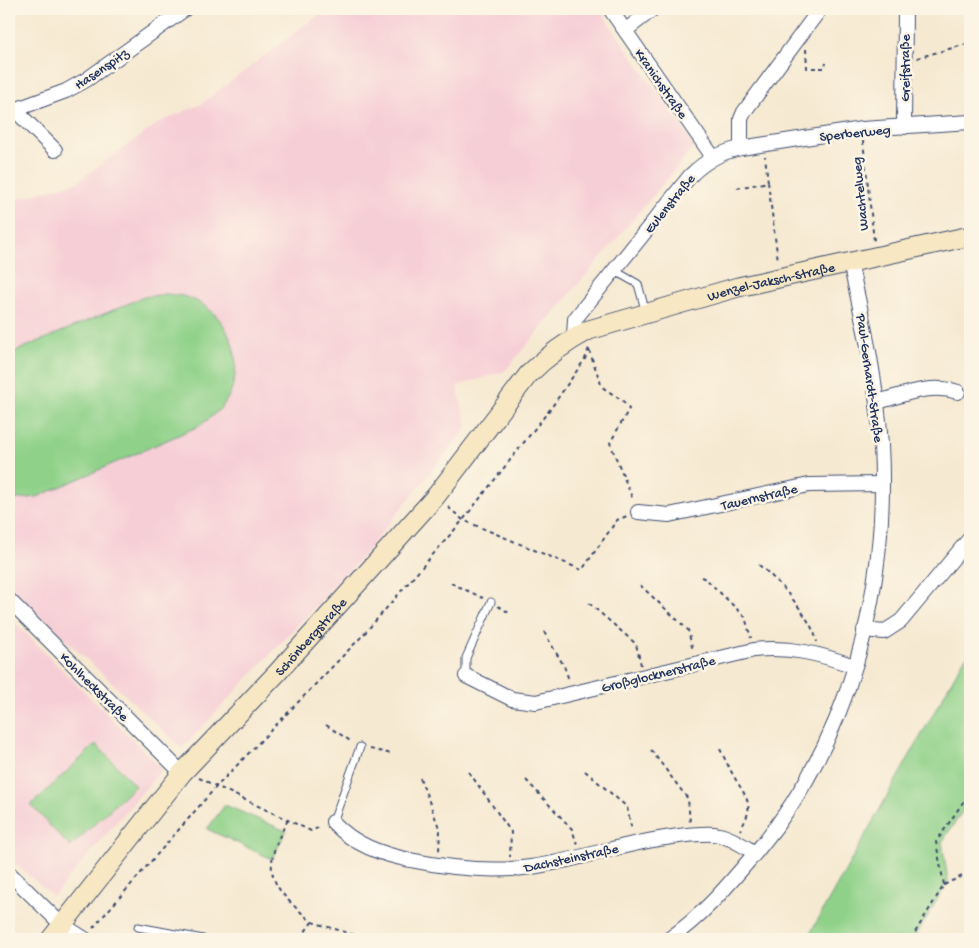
<svg xmlns="http://www.w3.org/2000/svg" width="979" height="948" font-family="'Gochi Hand',sans-serif">
  <style>
    .built { fill: #f6cfd6 }
    .green { fill: #8fd189; stroke: #558074 }
    .lines { fill: none; stroke-linecap: round; stroke-linejoin: round }
    .lane-casing { stroke: #3c4b6f; stroke-width: 9 }
    .street-casing { stroke: #3c4b6f; stroke-width: 16 }
    .secondary-casing { stroke: #3c4b6f; stroke-width: 21 }
    .path { stroke: #3c4b6f; stroke-width: 2; stroke-dasharray: 4 4; stroke-linecap: butt }
    .lane { stroke: #fff; stroke-width: 7 }
    .street { stroke: #fff; stroke-width: 14 }
    .secondary { stroke: #f7e8c3; stroke-width: 19 }
    .labels { text-anchor: middle; stroke-width: 5; stroke-linejoin: round; paint-order: stroke }
    .street-label { font-size: 14px; fill: #1b2f5e; stroke: #fcf5e5 }
  </style>
  <rect width="100%" height="100%" fill="#fcf5e5"/>
  <filter id="ink" filterUnits="userSpaceOnUse"><feTurbulence type="fractalNoise" baseFrequency=".02" numOctaves="2"/><feDisplacementMap in="SourceGraphic" scale="10" xChannelSelector="R" yChannelSelector="G"/><feConvolveMatrix kernelMatrix="1 2 1 2 8 2 1 2 1" color-interpolation-filters="sRGB"/></filter>
  <filter id="wash" filterUnits="userSpaceOnUse"><feTurbulence type="fractalNoise" baseFrequency=".0096" numOctaves="4" result="noise"/><feDisplacementMap in="SourceGraphic" scale="20" xChannelSelector="R" yChannelSelector="G"/><feGaussianBlur stdDeviation="1.12" result="paint"/><feColorMatrix in="noise" values="0 0 0 0 0 0 0 0 0 0 0 0 0 0 0 0 0 1.4 0 .05"/><feComposite in="paint" operator="in"/></filter>
  <g filter="url(#wash)">
    <rect width="100%" height="100%" fill="#f6e9d1"/>
    <g class="built">
      <polygon points="326,9 599,9 695,146 505,371 457,386 467,427 363,556 182,748 9,587 9,202 77,182 160,122 201,104"/>
      <polygon points="9,617 162,769 53,896 9,858"/>
    </g>
    <g class="green">
      <path d="M166,294C174,295 182,295 189,298C227,311 246,357 230,393C224,408 212,417 199,426L37,497L9,500V354L144,297Z"/>
      <polygon points="970,653 970,800 942,842 948,881 914,939 807,939 964,659"/>
      <polygon points="96,744 135,786 70,847 31,805"/>
      <polygon points="225,805 286,831 272,859 207,829"/>
    </g>
  </g>
  <g filter="url(#ink)">
    <g class="lines">
      <defs>
        <g id="lane">
          <polyline points="615,271 638,284 646,313"/>
          <polyline points="466,676 466,658 491,602"/>
          <polyline points="333,822 360,747"/>
          <polyline points="138,927 203,939"/>
        </g>
        <g id="street">
          <polyline points="610,9 713,157"/>
          <polyline points="626,30 653,9"/>
          <polyline points="9,104 55,150"/>
          <polyline points="9,112 66,91 86,80 185,9"/>
          <polyline points="904,127 905,9"/>
          <polyline points="741,148 741,119 744,112 820,9"/>
          <path d="M574,337L575,319L690,176C705,161 720,152 741,148L862,129L970,122"/>
          <path d="M877,402C904,395 930,383 958,392"/>
          <polyline points="638,512 669,515 809,485 881,484"/>
          <polyline points="9,600 182,773"/>
          <polyline points="864,630 884,632 901,621 970,538"/>
          <path d="M466,676L512,699L536,702L754,650C790,646 820,654 854,666"/>
          <path d="M333,822C354,845 381,854 410,860C449,868 491,873 531,867C579,860 624,843 672,837C686,835 700,833 714,834C729,836 742,845 755,853"/>
          <polyline points="9,873 61,924 85,939"/>
          <path d="M669,939C704,915 730,883 757,851C850,740 889,589 881,445C877,383 864,323 850,263"/>
        </g>
        <g id="secondary">
          <path id="s1" d="M51,939L182,773L277,673L436,496L528,375C546,357 566,342 589,330L738,287L970,236"/>
        </g>
      </defs>
      <use href="#lane" class="lane-casing"/>
      <use href="#street" class="street-casing"/>
      <use href="#secondary" class="secondary-casing"/>
      <g class="path">
        <polyline points="806,49 807,68 825,68 826,63"/>
        <polyline points="917,58 970,43"/>
        <polyline points="863,141 874,241"/>
        <polyline points="768,182 778,261"/>
        <polyline points="737,188 768,182 765,156"/>
        <polyline points="589,350 602,387 623,401 629,409 610,443 633,500"/>
        <polyline points="448,507 463,520 582,570 617,520 627,516"/>
        <path d="M759,565C778,580 812,618 817,642"/>
        <polyline points="701,577 706,579 745,617 751,638"/>
        <polyline points="451,583 483,598"/>
        <polyline points="640,585 688,630 693,651"/>
        <polyline points="589,603 636,644 641,665"/>
        <polyline points="498,606 511,614"/>
        <polyline points="544,632 564,666 569,680"/>
        <polyline points="326,725 352,742"/>
        <polyline points="370,749 392,754"/>
        <path d="M720,749C725,759 730,770 736,780C749,801 754,807 740,830"/>
        <polyline points="651,750 688,799 690,822"/>
        <polyline points="585,771 627,807 632,831"/>
        <polyline points="469,772 511,832 510,857"/>
        <polyline points="199,778 311,831 322,826"/>
        <polyline points="420,778 440,830 439,851"/>
        <polyline points="526,780 572,829 577,844"/>
        <path d="M288,820C259,872 270,886 312,922L300,939"/>
        <polyline points="944,885 970,872"/>
        <polyline points="312,922 368,939"/>
        <polyline points="93,928 216,787 364,634 463,520 551,408 585,359 589,348"/>
        <polyline points="343,939 356,938"/>
        <polyline points="911,939 944,885 936,842 970,792"/>
      </g>
      <use href="#lane" class="lane"/>
      <use href="#street" class="street"/>
      <use href="#secondary" class="secondary"/>
    </g>
  </g>
  <g class="labels">
    <g class="street-label">
      <text transform="translate(101 68) rotate(-34)" y="5">Hasenspitz</text>
      <text transform="translate(904 68) rotate(-90)" y="5">Greifstraße</text>
      <text transform="translate(662 83) rotate(55)" y="5">Kranichstraße</text>
      <text transform="translate(855 132) rotate(-6)" y="5">Sperberweg</text>
      <text transform="translate(859 194) rotate(-96)" y="5">Wachtelweg</text>
      <text transform="translate(669 203) rotate(-51)" y="5">Eulenstraße</text>
      <text dy="5" stroke="none"><textPath href="#s1" startOffset="1004">Wenzel-Jaksch-Straße</textPath></text>
      <text transform="translate(871 378) rotate(82)" y="5">Paul-Gerhardt-Straße</text>
      <text transform="translate(759 496) rotate(-13)" y="5">Tauernstraße</text>
      <text dy="5" stroke="none"><textPath href="#s1" startOffset="399">Schönbergstraße</textPath></text>
      <text transform="translate(658 673) rotate(-14)" y="5">Großglocknerstraße</text>
      <text transform="translate(95 686) rotate(45)" y="5">Kohlheckstraße</text>
      <text transform="translate(571 857) rotate(-12)" y="5">Dachsteinstraße</text>
    </g>
  </g>
  <rect width="979" height="948" fill="none" stroke="#fcf5e5" stroke-width="30"/>
</svg>
